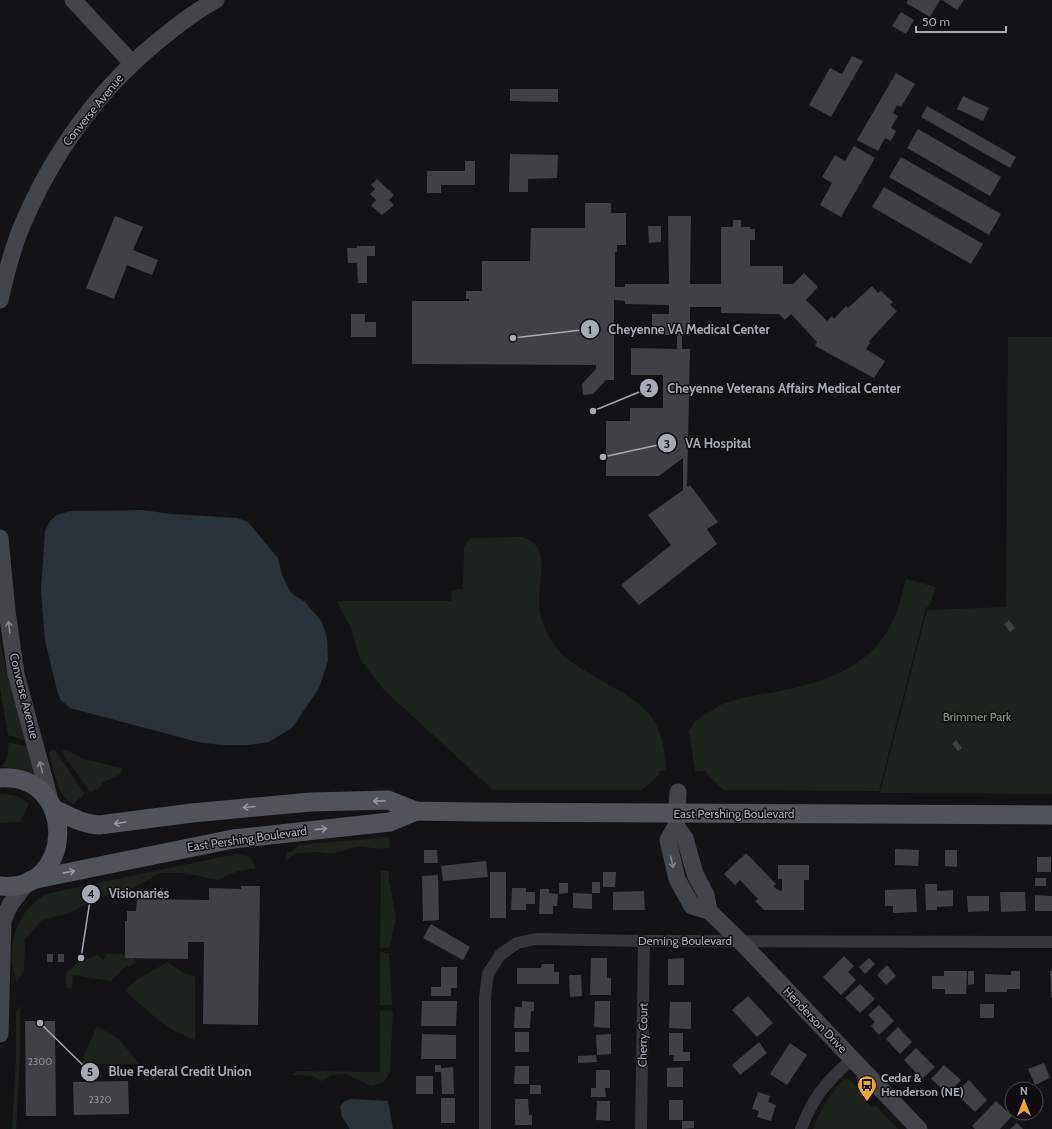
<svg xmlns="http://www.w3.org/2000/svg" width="1052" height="1129" font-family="Cabin,sans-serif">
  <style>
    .green { fill: #1c231c }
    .water { fill: #2a3339 }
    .building { fill: #3f4145 }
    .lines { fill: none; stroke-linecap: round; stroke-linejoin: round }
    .street { stroke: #34363a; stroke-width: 12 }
    .secondary { stroke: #42454a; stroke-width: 17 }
    .primary { stroke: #505359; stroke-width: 19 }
    .oneway { stroke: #828790 }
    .oneway2 { stroke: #9499a3 }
    .labels { text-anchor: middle; stroke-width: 3; stroke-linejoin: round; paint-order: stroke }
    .number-label { font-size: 10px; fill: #8c9099 }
    .street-label { font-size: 12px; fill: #a5abb5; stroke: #0e0e10 }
    .park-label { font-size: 12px; fill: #7ca07c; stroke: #0e0e10 }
    .poi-label { font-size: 12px; font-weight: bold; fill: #a5abb5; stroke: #0e0e10; text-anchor: start }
    .leader { fill: none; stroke: #a5abb5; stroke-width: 1.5 }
    .callout-dot { fill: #a5abb5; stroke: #0e0e10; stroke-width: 1.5 }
    .mark-label { font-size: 12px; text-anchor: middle; font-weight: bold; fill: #111 }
    .callout-label { font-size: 13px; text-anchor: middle; font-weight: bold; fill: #a5abb5; stroke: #0e0e10; stroke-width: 3; stroke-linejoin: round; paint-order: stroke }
  </style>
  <rect width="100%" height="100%" fill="#131315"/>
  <g class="green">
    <polygon points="1008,337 1052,337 1052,794 880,793 927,610 1006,607"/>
    <path d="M521,537C553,545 538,578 539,602C539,619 547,636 557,649C566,660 577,666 589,673C637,703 664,707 666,771H659L660,774L642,790H493L384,690L360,659L350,626L338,604V601H451L452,590L463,589L464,547L470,538Z"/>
    <path d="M906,579L936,587L929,607H926L879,791L723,790L707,774L706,771H695L689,731L694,724V722C704,716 714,708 725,703C745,696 765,694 785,690C832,680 877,663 896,614C900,603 903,591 906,579Z"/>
    <polygon points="0,641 9,682 26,739 24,740 8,735 0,687"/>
    <polygon points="9,742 28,747 34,775 19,769 2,767 7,758"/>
    <path d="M54,749L85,794L73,804C56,795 54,769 49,752Z"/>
    <polygon points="65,749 83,759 122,768 121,774 102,783 100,788 90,792 62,752"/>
    <path d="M0,794C11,794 21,796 29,804L20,822L0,823Z"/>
    <polygon points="387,837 389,838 390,848 379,849 359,846 332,854 315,852 296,853 285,862 287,852 292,852 299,845"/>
    <path d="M236,854L250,857L256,868L238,871L218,880L184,873H160L127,892L109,894L86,904L70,913L42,920L25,939L24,971L16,982C16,977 14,974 13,969C9,937 18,911 46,894Z"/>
    <polygon points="381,871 389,871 389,881 396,917 390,947 380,949"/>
    <polygon points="380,952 389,953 392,1005 380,1005"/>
    <polygon points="107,954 123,954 135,959 136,962 129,967 127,965 111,981 73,975 72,988 68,989 66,987 66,973 78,962 98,955 103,961"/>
    <path d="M168,962L182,972L195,977V1040C167,1030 147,1011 125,990L138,979Z"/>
    <polygon points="19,1006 20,1008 20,1057 16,1129 12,1129 16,1057 16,1012"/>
    <polygon points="390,1010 393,1012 390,1072 384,1082 371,1086 346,1074 332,1075 322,1081 311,1076 292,1075 297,1071 380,1072 380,1011"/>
    <polygon points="97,1026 120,1040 139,1064 82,1064 85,1053"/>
    <path d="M847,1079L850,1080L868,1098L865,1101L872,1107L875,1105L898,1129H813C820,1110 830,1095 843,1080Z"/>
  </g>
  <g class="water">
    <polygon points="142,510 172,514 237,518 248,522 278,558 282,575 291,593 305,602 322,622 327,638 328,661 319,688 292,728 269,742 249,745 220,745 198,742 70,708 61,700 58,694 45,641 41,590 45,531 50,521 57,515 70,511"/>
    <polygon points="351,1099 388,1101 393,1129 350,1129 342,1117 340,1106 345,1101"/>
  </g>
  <g class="building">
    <polygon points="908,0 940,0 930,17 906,3"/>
    <polygon points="942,0 964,0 957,10"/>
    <polygon points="901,12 914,20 906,34 892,26"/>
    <polygon points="852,56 863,61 831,117 809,105 830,68 842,74"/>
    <polygon points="896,73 915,84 901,107 897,105 893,113 898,116 891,128 896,131 891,141 885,138 878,151 857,140"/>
    <polygon points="510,89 558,89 558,102 510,101"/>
    <polygon points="963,96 989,108 983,121 957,109"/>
    <polygon points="927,106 1016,157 1010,168 921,117"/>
    <polygon points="918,129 1001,177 990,196 907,148"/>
    <polygon points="854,146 875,158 841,217 820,205 832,183 822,177 835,155 845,161"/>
    <polygon points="510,154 558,155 557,178 528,179 528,192 509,192"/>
    <polygon points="901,157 1001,214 989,235 889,177"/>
    <polygon points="465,161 475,161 475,185 441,185 441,193 427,193 427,171 465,171"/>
    <polygon points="377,179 394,195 389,200 394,205 382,215 371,206 376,200 370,194 375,189 371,185"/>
    <polygon points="884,187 983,244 971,264 872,207"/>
    <polygon points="585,203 611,203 611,213 626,213 626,245 617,245 617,252 615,252 615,287 625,287 625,284 669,284 668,216 691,216 690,284 721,284 721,227 733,227 733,220 741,220 741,227 750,227 750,229 755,229 755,240 750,240 750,266 783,266 783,284 793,284 804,273 818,287 806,300 827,321 832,316 834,319 846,306 848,308 872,286 878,293 881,291 893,302 890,305 897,311 869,341 870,343 866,349 885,361 874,378 815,346 817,342 791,314 785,320 779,314 721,313 721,307 690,307 690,335 682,335 682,349 690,349 687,487 690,485 718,522 707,529 717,544 639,605 621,585 671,545 648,515 683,490 683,458 659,476 606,476 606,421 630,421 630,408 663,408 663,375 631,375 631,348 677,349 677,335 652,335 652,314 669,314 669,305 625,304 625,301 614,300 614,380 606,380 593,394 583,395 582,384 596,369 596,365 412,364 412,301 469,301 469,299 466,299 466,291 482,291 482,261 530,261 531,228 585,228"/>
    <polygon points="115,216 143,227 133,250 158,260 152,275 127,265 114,299 86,288"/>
    <polygon points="648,226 661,226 661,242 649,243"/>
    <polygon points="357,246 375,246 375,256 367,256 367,283 358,283 357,263 348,263 347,248 357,248"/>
    <polygon points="351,314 365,314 365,322 376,322 376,337 351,337"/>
    <polygon points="1009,620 1015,628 1010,632 1004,624"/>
    <polygon points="956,740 962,748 958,751 952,744"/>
    <polygon points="895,849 919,850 918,866 895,865"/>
    <polygon points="424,850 437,850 438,863 424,863"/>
    <polygon points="945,850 957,850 957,867 945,866"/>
    <polygon points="746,853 776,884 773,886 778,890 782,891 782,879 778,879 778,865 809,865 809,880 804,880 804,910 764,910 755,901 758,899 740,880 735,885 724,874"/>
    <rect x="1037" y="857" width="14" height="15"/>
    <polygon points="486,861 488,877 443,881 441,866"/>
    <rect x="490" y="872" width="16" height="46"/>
    <polygon points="603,872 616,872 615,887 603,887"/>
    <polygon points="438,875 439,920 423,921 422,876"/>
    <rect x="1035" y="878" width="11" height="8"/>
    <rect x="592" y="882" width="8" height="11"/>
    <polygon points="559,883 568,883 568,893 559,894"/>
    <polygon points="925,884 937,884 937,891 953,890 953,906 937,907 937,910 926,910"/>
    <polygon points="241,886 260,886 258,1025 203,1024 204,942 188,942 188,959 125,958 125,921 127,921 127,911 136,911 137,899 209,900 209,888 241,889"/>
    <polygon points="512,888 526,888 526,892 535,892 535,904 526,904 526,910 511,910"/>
    <polygon points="540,889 549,889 549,893 558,894 557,906 553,906 553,914 539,914"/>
    <polygon points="916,889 917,912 893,913 893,906 885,906 885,890"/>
    <polygon points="644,891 645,910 613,910 613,892"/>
    <polygon points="1000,892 1025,892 1026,911 1001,912"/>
    <polygon points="573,893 592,894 592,909 573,908"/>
    <polygon points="1035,895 1052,896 1052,911 1035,911"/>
    <polygon points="967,896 989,896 989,911 968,912"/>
    <polygon points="431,924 470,947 463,960 423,938"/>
    <rect x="47" y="954" width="6" height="8"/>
    <rect x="58" y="954" width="6" height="8"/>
    <polygon points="844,956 854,966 848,972 856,980 841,995 823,977"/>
    <polygon points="591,958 607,958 607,978 611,978 611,995 590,995"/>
    <polygon points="684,958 684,985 668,985 668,959"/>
    <polygon points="869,958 875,964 865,974 859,967"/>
    <polygon points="542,964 554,964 554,972 559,972 559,984 517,984 517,968 541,968"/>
    <polygon points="887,965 896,976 886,985 877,975"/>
    <polygon points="441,967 457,967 457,988 451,988 451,996 431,996 431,987 441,987"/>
    <polygon points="944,971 967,971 966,994 945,994 945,989 932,989 932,976 944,976"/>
    <polygon points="968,971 974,971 974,984 968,985"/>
    <polygon points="1011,971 1020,971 1020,989 1007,989 1007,992 985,992 985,974 1011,975"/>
    <polygon points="1050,971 1052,971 1052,997 1051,997"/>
    <polygon points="569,975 581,975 582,996 570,997"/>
    <polygon points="860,984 875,999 860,1013 845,998"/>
    <polygon points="748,996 773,1023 757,1037 732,1010"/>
    <polygon points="422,1001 457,1001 456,1026 421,1026"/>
    <polygon points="522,1001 534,1002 534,1011 531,1011 530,1028 514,1028 515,1007 522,1007"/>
    <polygon points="595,1001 610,1001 610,1028 594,1027"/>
    <polygon points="670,1002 691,1002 691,1029 669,1028"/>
    <rect x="980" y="1004" width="14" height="14"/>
    <polygon points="879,1005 894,1021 879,1035 871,1026 875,1022 868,1015"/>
    <polygon points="25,1021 55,1021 56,1116 26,1116"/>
    <polygon points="898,1027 912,1042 900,1054 886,1039"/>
    <rect x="515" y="1032" width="14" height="20"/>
    <polygon points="669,1033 683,1033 683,1052 690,1052 690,1061 673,1061 674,1055 669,1055"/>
    <polygon points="422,1034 456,1035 456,1059 421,1059"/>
    <polygon points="611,1034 611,1054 597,1055 596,1035"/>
    <polygon points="759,1042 767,1053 740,1075 732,1065"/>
    <polygon points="790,1043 807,1055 787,1085 770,1074"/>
    <polygon points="916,1048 935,1067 922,1079 904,1060"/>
    <polygon points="596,1055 597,1062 578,1063 578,1056"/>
    <polygon points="1044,1063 1050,1078 1035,1085 1028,1069"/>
    <polygon points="435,1065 441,1065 441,1068 453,1067 454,1094 442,1094 441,1072 435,1072"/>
    <polygon points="944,1065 961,1080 948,1094 931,1079"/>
    <polygon points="515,1066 529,1066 529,1084 514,1084"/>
    <polygon points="683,1067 683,1087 667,1087 667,1068"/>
    <polygon points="596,1070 610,1070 610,1088 605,1088 606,1097 591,1097 591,1088 596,1088"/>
    <rect x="416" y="1076" width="17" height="18"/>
    <polygon points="969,1080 987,1100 975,1112 956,1093"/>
    <polygon points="128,1081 129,1114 74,1115 73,1082"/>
    <rect x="530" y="1085" width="11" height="9"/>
    <polygon points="758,1092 770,1096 768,1102 776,1105 771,1121 757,1117 759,1111 752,1109"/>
    <rect x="441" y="1098" width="14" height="25"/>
    <polygon points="515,1099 528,1099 529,1115 532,1115 532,1125 515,1125"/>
    <rect x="669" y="1100" width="14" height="20"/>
    <polygon points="597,1101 610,1101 610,1121 596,1120"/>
    <polygon points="996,1101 1012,1116 1000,1129 975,1129 972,1126"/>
    <polygon points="682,1121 694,1121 694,1128 682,1129"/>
    <polygon points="1017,1123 1023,1129 1010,1129"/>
  </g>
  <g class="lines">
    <g class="street">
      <polyline points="485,1129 485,997 488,974 500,955 517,943 536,939 644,941 1052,942"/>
      <polyline points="641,1129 644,941"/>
      <path d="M801,1129C813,1097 827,1081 852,1059"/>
    </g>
    <g class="secondary">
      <polyline points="73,0 132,63"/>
      <path d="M0,300C5,278 11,254 19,233C51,154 101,85 168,33C183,21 199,9 216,0"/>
      <polyline points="0,538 7,611 16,674 51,804"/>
      <polyline points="678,792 676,826 668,840 677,879 692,906 709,911 740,941 919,1129"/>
      <polyline points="676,826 685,838 695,874 706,895 709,911"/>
      <polyline points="0,1034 3,920 10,905 28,881"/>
    </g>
    <g class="primary">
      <path d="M0,778C79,773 75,895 0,886"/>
      <path d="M54,809C69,816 82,824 99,825L192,813L311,802L388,800L416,811L473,812L1052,815"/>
      <polyline points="31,880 233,839 390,822 416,811"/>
    </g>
  </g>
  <defs><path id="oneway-shaft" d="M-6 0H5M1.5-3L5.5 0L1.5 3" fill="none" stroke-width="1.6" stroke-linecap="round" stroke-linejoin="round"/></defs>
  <g class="oneway">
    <use href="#oneway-shaft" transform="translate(9 627) rotate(-98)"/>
    <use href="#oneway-shaft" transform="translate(41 767) rotate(-106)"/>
    <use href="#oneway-shaft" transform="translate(672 862) rotate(76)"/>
  </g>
  <g class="oneway2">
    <use href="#oneway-shaft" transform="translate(379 801) rotate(179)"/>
    <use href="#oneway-shaft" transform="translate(249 807) rotate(175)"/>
    <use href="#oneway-shaft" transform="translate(120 823) rotate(171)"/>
    <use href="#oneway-shaft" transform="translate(321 829) rotate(-6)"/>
    <use href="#oneway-shaft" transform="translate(69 872) rotate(-11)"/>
  </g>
  <defs>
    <symbol id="bus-pin" viewBox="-11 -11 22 30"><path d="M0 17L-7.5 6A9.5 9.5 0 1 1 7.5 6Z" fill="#f0a530" stroke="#0e0e10"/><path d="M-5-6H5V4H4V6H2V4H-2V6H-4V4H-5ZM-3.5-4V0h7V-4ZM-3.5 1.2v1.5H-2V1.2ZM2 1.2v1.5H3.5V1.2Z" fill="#111"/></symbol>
  </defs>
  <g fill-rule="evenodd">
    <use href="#bus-pin" x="856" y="1074" width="22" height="30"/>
  </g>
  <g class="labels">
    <g class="number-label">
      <text x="40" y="1065">2300</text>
      <text x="100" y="1103">2320</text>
    </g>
    <g class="street-label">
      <text transform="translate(93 110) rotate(-51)" y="4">Converse Avenue</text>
      <text transform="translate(24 696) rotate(76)" y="4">Converse Avenue</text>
      <text x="734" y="818">East Pershing Boulevard</text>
      <text transform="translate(247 839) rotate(-8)" y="4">East Pershing Boulevard</text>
      <text x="685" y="945">Deming Boulevard</text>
      <text transform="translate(815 1020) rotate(46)" y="4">Henderson Drive</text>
      <text transform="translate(643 1035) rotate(-89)" y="4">Cherry Court</text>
    </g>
    <g class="park-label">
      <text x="977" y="721">Brimmer Park</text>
    </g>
    <g class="poi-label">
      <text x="881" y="1082">Cedar &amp;<tspan x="881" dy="14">Henderson (NE)</tspan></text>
    </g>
  </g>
  <path class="leader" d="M513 338L590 329M593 411L649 388M603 457L667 443M81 958L91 894M40 1023L90 1072"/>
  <g class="callout-dot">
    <circle cx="513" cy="338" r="4"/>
    <circle cx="593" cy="411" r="4"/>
    <circle cx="603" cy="457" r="4"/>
    <circle cx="81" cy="958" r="4"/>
    <circle cx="40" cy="1023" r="4"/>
    <circle cx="590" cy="329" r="10"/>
    <circle cx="649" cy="388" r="10"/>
    <circle cx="667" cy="443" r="10"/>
    <circle cx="91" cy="894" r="10"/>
    <circle cx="90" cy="1072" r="10"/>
  </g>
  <g class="mark-label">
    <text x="590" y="334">1</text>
    <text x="649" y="392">2</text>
    <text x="667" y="448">3</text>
    <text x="91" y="898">4</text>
    <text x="90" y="1076">5</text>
  </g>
  <g class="callout-label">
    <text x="689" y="334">Cheyenne VA Medical Center</text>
    <text x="784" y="393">Cheyenne Veterans Affairs Medical Center</text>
    <text x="718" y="448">VA Hospital</text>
    <text x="139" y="898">Visionaries</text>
    <text x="180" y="1076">Blue Federal Credit Union</text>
  </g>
  <g transform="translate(1024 1101)"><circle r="19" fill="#0e0e10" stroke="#4a4d52"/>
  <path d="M0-3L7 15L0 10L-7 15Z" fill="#f0a530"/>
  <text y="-6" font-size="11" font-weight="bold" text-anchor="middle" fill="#a5abb5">N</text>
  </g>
  <path d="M916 26v6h90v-6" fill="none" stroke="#a5abb5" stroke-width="2"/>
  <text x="922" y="26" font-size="12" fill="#a5abb5" stroke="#0e0e10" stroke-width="3" paint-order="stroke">50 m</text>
</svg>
